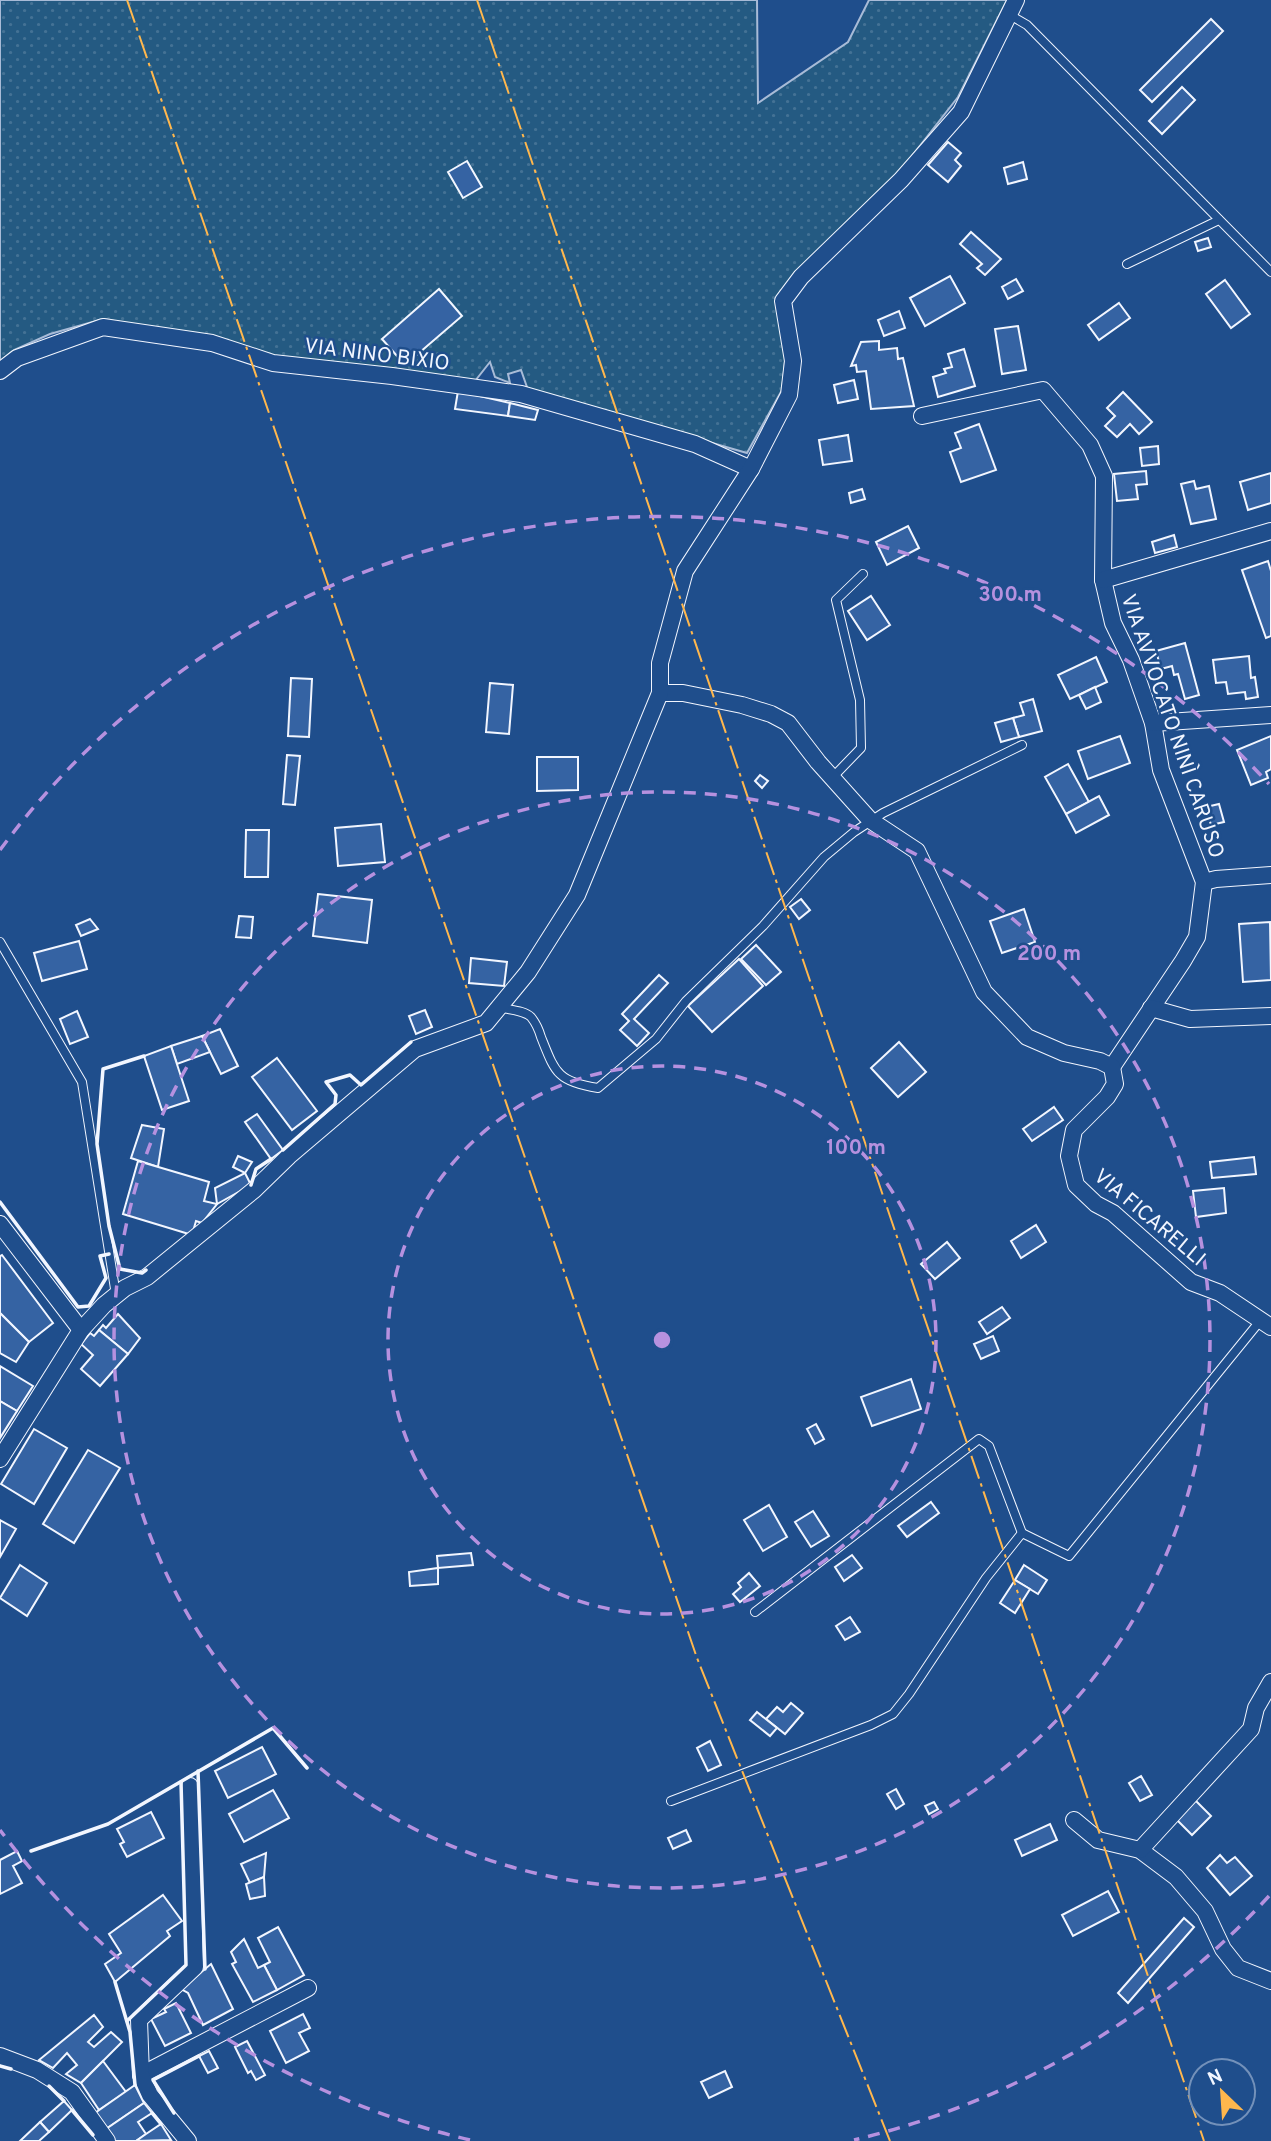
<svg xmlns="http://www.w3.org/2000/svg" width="1271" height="2141" font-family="Overpass,sans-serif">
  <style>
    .grass { fill: url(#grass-dots); stroke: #a8bbd7; stroke-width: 2 }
    .building { fill: #3563a3; stroke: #f2f6ff; stroke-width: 2 }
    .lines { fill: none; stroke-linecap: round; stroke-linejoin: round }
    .service-casing { stroke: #f2f6ff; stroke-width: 10 }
    .minor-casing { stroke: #f2f6ff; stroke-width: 18 }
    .service { stroke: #1f4e8c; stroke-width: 8 }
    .minor { stroke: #1f4e8c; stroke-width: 16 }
    .wall { stroke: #f2f6ff; stroke-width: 3.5 }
    .power { stroke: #ffb74d; stroke-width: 2; stroke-dasharray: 24 5 3.5 5; stroke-linecap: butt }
    .ring { fill: none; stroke: #b691df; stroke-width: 3.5; stroke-dasharray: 12 9 }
    .labels { text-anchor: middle; stroke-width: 5; stroke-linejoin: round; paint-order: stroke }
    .street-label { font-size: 21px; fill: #f2f6ff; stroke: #1f4e8c }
    .centre { fill: #b691df; stroke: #1f4e8c; stroke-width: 3.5 }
    .ring-label { font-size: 21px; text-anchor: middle; font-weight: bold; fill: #b691df; stroke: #1f4e8c; stroke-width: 5; stroke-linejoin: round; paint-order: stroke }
  </style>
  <defs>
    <pattern id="grass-dots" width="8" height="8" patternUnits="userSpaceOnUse" patternTransform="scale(1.75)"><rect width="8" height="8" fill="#245a82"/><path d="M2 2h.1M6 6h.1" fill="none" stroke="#447295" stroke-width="1.8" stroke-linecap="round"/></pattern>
  </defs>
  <rect width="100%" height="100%" fill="#1f4e8c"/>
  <polygon class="grass" points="0,0 757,0 758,103 848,42 869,0 1007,0 958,97 897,175 794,274 782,390 747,453 528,390 521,370 508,374 510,383 495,377 490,362 475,381 276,358 217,339 103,319 50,334 14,350 0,361"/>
  <g class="building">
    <polygon points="1211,19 1223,31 1152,102 1140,90"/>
    <polygon points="1182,87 1195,100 1162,134 1149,121"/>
    <polygon points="948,142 961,153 955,160 961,166 948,182 928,165"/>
    <polygon points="467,161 482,187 463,198 448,172"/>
    <polygon points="1023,162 1027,179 1008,184 1004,168"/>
    <polygon points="971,232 1001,259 985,275 977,268 982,264 960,244"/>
    <polygon points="1208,238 1211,247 1198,251 1195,242"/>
    <polygon points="950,276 965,303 925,326 910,298"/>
    <polygon points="1016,279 1023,291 1008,299 1002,287"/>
    <polygon points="1225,280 1250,314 1231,328 1206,294"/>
    <polygon points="439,289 462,316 405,365 382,339"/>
    <polygon points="1119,303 1130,318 1099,340 1088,325"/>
    <polygon points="899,311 905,328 884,336 878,320"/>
    <polygon points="1018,326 1026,370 1002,374 995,329"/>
    <polygon points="879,341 879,350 897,348 898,359 903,358 914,406 871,409 866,371 857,372 856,365 851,366 861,342"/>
    <polygon points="964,349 975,386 938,397 933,377 946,373 944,369 952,367 948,354"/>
    <polygon points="854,380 858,399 838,403 834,385"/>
    <polygon points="458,391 510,403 508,416 455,409"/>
    <polygon points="1123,392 1152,422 1139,434 1130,424 1117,437 1105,426 1115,416 1107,408"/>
    <polygon points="510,403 538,410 535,420 508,416"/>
    <polygon points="979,424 996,470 961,482 950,452 961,448 955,433"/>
    <polygon points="848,435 852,461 823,465 819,440"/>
    <polygon points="1158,446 1159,464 1142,466 1140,448"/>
    <polygon points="1146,471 1147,484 1136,485 1138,499 1117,501 1114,474"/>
    <polygon points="1271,473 1271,503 1248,510 1240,482"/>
    <polygon points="1194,481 1196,489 1209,486 1216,519 1191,524 1181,484"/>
    <polygon points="862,489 865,499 851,503 849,493"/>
    <polygon points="908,526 919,548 887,565 876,542"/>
    <polygon points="1174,535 1177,547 1155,553 1152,542"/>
    <polygon points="1268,561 1271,571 1271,636 1266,638 1242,570"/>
    <polygon points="871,596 890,625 867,640 848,611"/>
    <polygon points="1185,643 1199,695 1185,699 1178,674 1174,675 1172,666 1161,669 1156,651"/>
    <polygon points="1249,656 1251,678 1255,677 1258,697 1246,699 1245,692 1228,694 1226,682 1216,683 1213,660"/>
    <polygon points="1096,657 1107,682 1070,699 1058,675"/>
    <polygon points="291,678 312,679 309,737 288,736"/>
    <polygon points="490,683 513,685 509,734 486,732"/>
    <polygon points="1095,687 1101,702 1086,709 1079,695"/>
    <polygon points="1033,699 1042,731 1019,737 1013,718 1024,715 1020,703"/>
    <polygon points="1013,718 1019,737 1001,742 995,723"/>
    <polygon points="1120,736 1130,763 1088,779 1078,751"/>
    <polygon points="1271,736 1271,769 1266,772 1268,778 1251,785 1237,750"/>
    <polygon points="287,755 300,756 295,805 283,804"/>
    <polygon points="537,757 578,757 578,790 537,791"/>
    <polygon points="1068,764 1089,802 1066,814 1045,777"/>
    <polygon points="760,775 768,781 762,788 755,781"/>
    <polygon points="1099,796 1109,815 1076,833 1066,814"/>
    <polygon points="1219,804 1224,822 1211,825 1206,807"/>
    <polygon points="381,824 385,862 338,866 335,828"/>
    <polygon points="246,830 269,830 268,877 245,877"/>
    <polygon points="318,894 372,900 367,943 313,936"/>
    <polygon points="801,899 810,910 799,919 790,907"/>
    <polygon points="1024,909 1035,942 1002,953 990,921"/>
    <polygon points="239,916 253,917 251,938 236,937"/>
    <polygon points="90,919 98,929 81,936 76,925"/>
    <polygon points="1270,922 1271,980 1243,982 1239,924"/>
    <polygon points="79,941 87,969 42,981 34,953"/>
    <polygon points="756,945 781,972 766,985 741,959"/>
    <polygon points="471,958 507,962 504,986 469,983"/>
    <polygon points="739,959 763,986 712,1032 688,1006"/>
    <polygon points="659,975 668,983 634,1019 649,1033 637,1046 620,1030 629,1021 622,1014"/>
    <polygon points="425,1010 432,1027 416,1034 409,1016"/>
    <polygon points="77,1011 88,1037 70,1044 60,1019"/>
    <polygon points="220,1029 238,1066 221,1074 202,1036"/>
    <polygon points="202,1036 210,1052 177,1064 171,1046"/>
    <polygon points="899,1042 926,1072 898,1097 871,1068"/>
    <polygon points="171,1046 189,1101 162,1110 144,1056"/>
    <polygon points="277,1058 317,1111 292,1130 252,1077"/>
    <polygon points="1054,1107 1063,1120 1032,1141 1023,1129"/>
    <polygon points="257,1114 283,1150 271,1159 245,1122"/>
    <polygon points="142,1125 164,1129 158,1167 131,1158"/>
    <polygon points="238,1156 252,1162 245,1173 233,1167"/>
    <polygon points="1254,1157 1256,1174 1212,1178 1210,1162"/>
    <polygon points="138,1161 209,1182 204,1201 217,1204 202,1223 196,1221 192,1235 123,1214"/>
    <polygon points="245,1173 251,1185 217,1204 215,1188"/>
    <polygon points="1224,1188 1226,1213 1196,1217 1193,1191"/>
    <polygon points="1036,1225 1046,1242 1021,1258 1011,1241"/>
    <polygon points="947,1242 960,1258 935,1279 921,1264"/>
    <polygon points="2,1255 53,1323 29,1342 0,1313 0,1256"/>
    <polygon points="1002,1307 1010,1318 987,1334 979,1322"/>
    <polygon points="0,1313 29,1342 16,1362 0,1353"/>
    <polygon points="118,1314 140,1338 128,1354 99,1330 103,1325 106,1328"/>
    <polygon points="99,1330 128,1354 100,1386 81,1369 93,1355 81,1344 90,1333 94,1336"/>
    <polygon points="993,1336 999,1351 981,1359 974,1344"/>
    <polygon points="0,1366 33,1386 17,1411 0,1401"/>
    <polygon points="911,1379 921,1409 872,1426 861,1397"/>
    <polygon points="0,1401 17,1411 0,1438"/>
    <polygon points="816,1424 824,1439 815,1444 807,1429"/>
    <polygon points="34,1429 67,1448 34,1504 1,1484"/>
    <polygon points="88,1450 120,1468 74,1543 43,1524"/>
    <polygon points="931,1502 939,1513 907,1537 898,1526"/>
    <polygon points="769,1505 787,1537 763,1551 744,1520"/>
    <polygon points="813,1511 829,1536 811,1547 795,1522"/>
    <polygon points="0,1520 16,1529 0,1557"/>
    <polygon points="471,1553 473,1565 438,1568 437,1556"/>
    <polygon points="852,1555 862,1568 844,1581 835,1567"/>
    <polygon points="20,1565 47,1583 27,1616 0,1598"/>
    <polygon points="1024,1565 1047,1580 1038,1594 1015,1580"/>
    <polygon points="438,1568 438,1584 410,1586 409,1572"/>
    <polygon points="749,1573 760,1586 740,1602 733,1594 741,1587 738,1583"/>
    <polygon points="1015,1580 1030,1589 1015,1613 1000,1603"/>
    <polygon points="850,1617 860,1632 845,1640 836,1626"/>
    <polygon points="791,1703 803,1713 785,1734 766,1719 777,1707 783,1712"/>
    <polygon points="757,1712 777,1728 770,1736 750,1720"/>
    <polygon points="710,1741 721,1765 708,1771 697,1748"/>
    <polygon points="262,1747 276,1774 228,1798 215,1771"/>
    <polygon points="1141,1776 1152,1795 1140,1801 1129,1783"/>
    <polygon points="896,1789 904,1804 896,1809 887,1794"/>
    <polygon points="273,1790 289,1818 244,1842 229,1814"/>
    <polygon points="1194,1799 1211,1816 1192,1835 1175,1818"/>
    <polygon points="934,1802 938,1809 929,1814 925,1806"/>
    <polygon points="151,1812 164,1838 127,1857 120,1844 124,1842 117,1829"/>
    <polygon points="1050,1824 1057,1840 1022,1856 1015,1840"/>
    <polygon points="686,1830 691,1841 673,1849 668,1838"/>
    <polygon points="17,1851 22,1861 13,1866 22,1883 0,1894 0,1860"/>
    <polygon points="266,1853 264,1877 250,1883 241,1864"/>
    <polygon points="1220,1855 1227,1863 1235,1857 1252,1876 1230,1895 1207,1868"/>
    <polygon points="264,1877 265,1896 250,1899 246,1884"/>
    <polygon points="1108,1891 1119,1912 1073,1936 1062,1915"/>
    <polygon points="163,1895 182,1921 167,1931 170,1936 115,1982 105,1964 121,1953 109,1934"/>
    <polygon points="1184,1918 1194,1927 1128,2003 1118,1993"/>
    <polygon points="278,1927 304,1975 277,1990 264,1965 270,1962 258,1938"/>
    <polygon points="244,1939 258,1968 264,1965 277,1990 253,2002 232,1964 236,1962 231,1952"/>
    <polygon points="211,1964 233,2009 203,2025 188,1993 181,1989"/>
    <polygon points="176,2003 191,2033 165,2046 151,2019 166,2012 164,2009"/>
    <polygon points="303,2014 310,2028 299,2033 309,2051 286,2063 270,2031"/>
    <polygon points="94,2015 103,2027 88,2042 94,2047 111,2032 122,2042 81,2083 66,2074 77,2065 67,2053 53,2068 39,2060"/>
    <polygon points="247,2041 265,2075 256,2080 251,2071 248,2073 235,2047"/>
    <polygon points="209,2051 218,2068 208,2073 199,2056"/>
    <polygon points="103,2061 126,2092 99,2110 81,2083"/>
    <polygon points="725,2071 732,2087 709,2098 701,2082"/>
    <polygon points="135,2085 144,2103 106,2129 95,2113"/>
    <polygon points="64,2101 72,2110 49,2132 40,2122"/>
    <polygon points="144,2103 152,2113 138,2122 146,2134 136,2141 115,2141 106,2129"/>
    <polygon points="40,2122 49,2132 39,2141 20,2141"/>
    <polygon points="161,2124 171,2140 136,2141 146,2134"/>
  </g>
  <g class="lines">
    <defs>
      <g id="service">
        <polyline points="1010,15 1027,25 1271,272"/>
        <polyline points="1127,264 1219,220"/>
        <polyline points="832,778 861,748 860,700 836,600 863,574"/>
        <polyline points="0,942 82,1082 116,1295"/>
        <path d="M499,1007C508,1010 524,1010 531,1017C535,1022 539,1030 541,1037C555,1072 557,1082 598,1088L656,1039L686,1001L763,926L824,857L854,832L883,813L1022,745"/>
        <polyline points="755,1612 979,1439 989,1446 1022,1533"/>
        <polyline points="671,1801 871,1725 893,1714 909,1694 986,1578 1022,1533 1069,1556 1260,1321"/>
      </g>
      <g id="minor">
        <polyline points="0,371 17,358 103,327 212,343 273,363 392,376 521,394 695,444 751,469"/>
        <polyline points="922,416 1043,390 1090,445 1104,476 1103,580 1113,623 1131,660 1153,723 1161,770 1204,882 1197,937 1183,961 1112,1067"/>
        <polyline points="1103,580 1271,531"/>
        <polyline points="660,693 683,693 742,705 771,714 788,723 818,762 870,820 917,851 984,992 1027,1037 1064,1053 1100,1061 1112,1067 1115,1084 1107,1097 1074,1130 1069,1156 1076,1185 1096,1204 1113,1213 1191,1282 1220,1293 1271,1327"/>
        <polyline points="1153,723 1271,715"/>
        <polyline points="1204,882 1216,879 1271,875"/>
        <polyline points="1151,1008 1190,1019 1271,1016"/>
        <polyline points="0,1224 81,1330"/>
        <polyline points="0,1459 81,1330 104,1305 125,1288 147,1277 254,1190 289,1156 415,1049 486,1023 528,972 577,895 660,693 660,663 685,571 751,469 789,395 793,361 783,301 801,277 901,180 961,112 1016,0"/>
        <polyline points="1074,1820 1098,1840 1140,1850 1176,1877 1205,1911 1223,1949 1238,1968 1271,1981"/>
        <polyline points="1140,1850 1251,1729 1256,1708 1271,1682"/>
        <polyline points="0,2056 37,2070 72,2092 107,2141"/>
        <polyline points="141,2075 308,1988"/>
        <polyline points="188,2141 150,2095 141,2075 139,2020 195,1967 190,1786"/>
      </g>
    </defs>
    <use href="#service" class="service-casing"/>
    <use href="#minor" class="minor-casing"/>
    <use href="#service" class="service"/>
    <use href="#minor" class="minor"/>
    <g class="wall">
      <polyline points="144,1056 103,1069 97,1144 109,1226 120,1269 142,1273 146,1270"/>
      <polyline points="283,1150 335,1104 336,1095 326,1082 350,1075 361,1085 411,1042"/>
      <polyline points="251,1185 256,1169 271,1159"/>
      <polyline points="0,1202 78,1307 89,1306 106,1278 100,1256 109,1254"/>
      <polyline points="198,1771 205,1969"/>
      <polyline points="31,1851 108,1824 273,1728 307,1768"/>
      <polyline points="115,1982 130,2032 135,2085"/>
      <polyline points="127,2021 186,1965 181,1782"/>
      <polyline points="0,2066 11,2069"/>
      <polyline points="49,2086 64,2101"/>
      <polyline points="72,2110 93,2135"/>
      <polyline points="152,2113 161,2124"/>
      <polyline points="174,2113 153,2080 199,2056"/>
    </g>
    <g class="power">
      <polyline points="127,0 697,1658 890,2141"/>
      <polyline points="477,0 1204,2141"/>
    </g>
  </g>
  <g class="ring">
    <circle cx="662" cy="1340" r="274"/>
    <circle cx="662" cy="1340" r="548"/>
    <path d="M1269 1896A823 823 0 0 1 854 2140M470 2140A823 823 0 0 1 0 1830M0 850A823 823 0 0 1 1269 784"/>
  </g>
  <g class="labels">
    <g class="street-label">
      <text transform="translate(377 354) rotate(7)" y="7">VIA NINO BIXIO</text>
      <text transform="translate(1173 726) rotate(71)" y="7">VIA AVVOCATO NINÌ CARUSO</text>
      <text transform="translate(1150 1217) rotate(40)" y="7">VIA FICARELLI</text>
    </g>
  </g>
  <circle cx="662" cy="1340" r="10" class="centre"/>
  <g class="ring-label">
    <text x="1010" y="601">300 m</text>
    <text x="1049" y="960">200 m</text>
    <text x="856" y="1154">100 m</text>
  </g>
  <g transform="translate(1222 2092) rotate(335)"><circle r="33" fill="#1f4e8c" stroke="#7391ba" stroke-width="2"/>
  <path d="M0-5L12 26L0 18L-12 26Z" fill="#ffb74d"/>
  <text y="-10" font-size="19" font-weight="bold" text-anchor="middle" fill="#f2f6ff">N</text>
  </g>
</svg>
